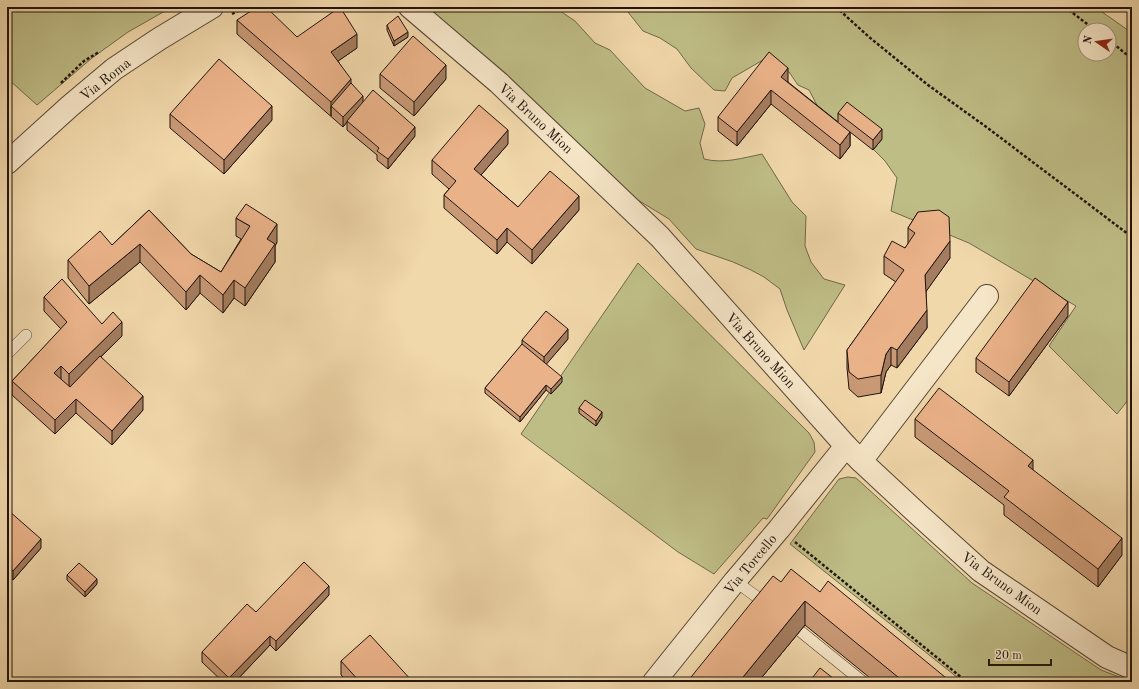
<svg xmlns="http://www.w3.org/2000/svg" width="1139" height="689" font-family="'Old Standard TT',serif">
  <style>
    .green { fill: #bfbd86; stroke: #70684a; fill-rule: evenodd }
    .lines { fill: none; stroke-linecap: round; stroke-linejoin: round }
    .service-casing { stroke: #554534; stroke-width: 12 }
    .minor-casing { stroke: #554534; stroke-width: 24 }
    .tertiary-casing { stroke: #554534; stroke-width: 24 }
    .path { stroke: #21140d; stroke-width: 2.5; stroke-dasharray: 3 2; stroke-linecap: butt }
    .service { stroke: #f6e6c8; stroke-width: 11 }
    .minor { stroke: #f6e6c8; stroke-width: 22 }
    .tertiary { stroke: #f6e6c8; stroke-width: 22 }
    .wall { fill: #c99976; stroke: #21140d }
    .shaded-wall { fill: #a47d60; stroke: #21140d }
    .building { fill: #eab289; stroke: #21140d }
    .labels { text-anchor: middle; stroke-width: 3.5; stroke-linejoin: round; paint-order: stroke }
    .street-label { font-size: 14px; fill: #21140d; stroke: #f6e6c8 }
  </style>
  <rect width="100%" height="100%" fill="#f1d8ab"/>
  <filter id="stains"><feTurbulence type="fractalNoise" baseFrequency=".005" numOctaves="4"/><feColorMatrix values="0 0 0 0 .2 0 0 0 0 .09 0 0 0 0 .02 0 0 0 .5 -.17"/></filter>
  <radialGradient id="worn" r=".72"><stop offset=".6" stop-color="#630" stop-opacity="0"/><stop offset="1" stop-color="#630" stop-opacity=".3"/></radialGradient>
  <g class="green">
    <polygon points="7,7 172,7 128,32 92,58 37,105 7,78"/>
    <path d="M427,7H557V9L575,21L595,43L610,50L645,88L685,111L699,108L705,124L700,143L704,159C723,164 743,158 762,154L792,202L806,216L805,246L811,262L824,279L845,285L804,350L787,310L780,289L764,277L751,270L733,262L696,249L669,219L628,194Z"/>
    <path d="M624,7H1095L1132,33V395L1117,414L1049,346L1076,306L969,243L891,211L897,178L885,161L871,147L818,107L809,90L798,85L789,72L763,60L732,78L725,91L714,90L691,68L677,49L660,38L643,31ZM1085,30H1109V54H1085Z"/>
    <polygon points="638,263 809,433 814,442 815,452 767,519 763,518 714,574 678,552 521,434"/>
    <polygon points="848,477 856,478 972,583 1101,670 1132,682 963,682 790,544 839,479"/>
  </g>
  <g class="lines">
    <defs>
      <g id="service">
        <polyline points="7,354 26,335"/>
        <polyline points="735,581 768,605"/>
        <polyline points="800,631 863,682"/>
      </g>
      <g id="minor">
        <polyline points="410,7 499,83 660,237 846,446 861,461 919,515 981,571 1107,657 1132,668"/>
        <polyline points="861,461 987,296"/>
        <polyline points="654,682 735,581 779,529 846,446"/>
      </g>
      <polyline id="tertiary" points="7,163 70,106 114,69 159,39 212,7"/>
    </defs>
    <use href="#service" class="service-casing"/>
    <use href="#minor" class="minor-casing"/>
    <use href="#tertiary" class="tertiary-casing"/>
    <g class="path">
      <polyline points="836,7 869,37 928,85 985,126 1132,237"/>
      <polyline points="1065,7 1095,30"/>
      <polyline points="232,14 245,7"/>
      <polyline points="1109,40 1132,59"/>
      <polyline points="61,83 84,61 99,52"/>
      <polyline points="7,188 11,184"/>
      <polyline points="795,542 967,682"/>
    </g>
    <use href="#service" class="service"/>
    <use href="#minor" class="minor"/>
    <use href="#tertiary" class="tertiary"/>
  </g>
  <g class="wall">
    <polygon points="237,20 297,37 357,48 338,61 351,83 363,102 415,136 388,169 377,160 377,155 347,130 347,122 343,127 237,34"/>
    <polygon points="387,25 408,37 394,46 387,30"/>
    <polygon points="380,74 446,79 414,116 380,88"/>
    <polygon points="788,81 788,82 838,122 838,113 882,139 873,150 850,132 850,146 840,159 771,104 737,146 718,131 718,117"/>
    <polygon points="170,114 272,120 224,174 170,128"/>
    <polygon points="508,144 481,175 518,207 579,210 532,264 507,242 497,254 444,208 444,195 449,189 432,174 432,160"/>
    <polygon points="149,210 191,254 221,272 241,239 236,236 236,218 277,242 275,246 275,262 245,306 234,298 223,313 200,293 186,310 140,262 89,304 68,278 68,260 112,245"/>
    <polygon points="918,212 950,258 926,291 927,328 897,368 891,365 886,372 881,393 858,397 849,389 847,368 847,350 896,282 884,274 884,256 905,248 908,244 908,228"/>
    <polygon points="44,297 102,324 122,336 101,357 143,410 112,445 76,413 55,434 12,395 12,381 61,329 44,311"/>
    <polygon points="1068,316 1009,396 976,372 976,358"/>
    <polygon points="568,339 546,364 562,382 551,394 546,390 520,422 485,393 485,388 522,345 522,340"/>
    <polygon points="579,408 602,417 596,426 579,413"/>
    <polygon points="915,419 1033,470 1122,555 1098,587 1004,515 1004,505 915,437"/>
    <polygon points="7,513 41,548 13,580 7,575"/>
    <polygon points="67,575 97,584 85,597 67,580"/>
    <polygon points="781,582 820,592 951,682 875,682 805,625 758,682 687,682"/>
    <polygon points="329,595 276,651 270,645 235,682 223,682 202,662 202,652 256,612"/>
    <polygon points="341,661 413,682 348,682 341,675"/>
  </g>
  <g class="shaded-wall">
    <polygon points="408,32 408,37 394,46 394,41"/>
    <polygon points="357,34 357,48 331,66 331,52"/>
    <polygon points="446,65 446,79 414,116 414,102"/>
    <polygon points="788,68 788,81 781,91 781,77"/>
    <polygon points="351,79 351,93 331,106 331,116 331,102"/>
    <polygon points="771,90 771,104 737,146 737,132"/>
    <polygon points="363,96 363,105 347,121 347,122 343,127 343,117"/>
    <polygon points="272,106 272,120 224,174 224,160"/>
    <polygon points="415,127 415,136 388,169 388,159"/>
    <polygon points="882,129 882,139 873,150 873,140"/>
    <polygon points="508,130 508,144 474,183 474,169"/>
    <polygon points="850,132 850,146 840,159 840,145"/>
    <polygon points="579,196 579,210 532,264 532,250"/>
    <polygon points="277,224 277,242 275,246 275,262 245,306 245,288 267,239"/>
    <polygon points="507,228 507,242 497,254 497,240"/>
    <polygon points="950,241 950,258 925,293 925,275"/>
    <polygon points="140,244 140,262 89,304 89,286"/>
    <polygon points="200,275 200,293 186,310 186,292"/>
    <polygon points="234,280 234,298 223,313 223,295"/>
    <polygon points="1068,302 1068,316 1009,396 1009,382"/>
    <polygon points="927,310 927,328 897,368 897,350"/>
    <polygon points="122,322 122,336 69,388 69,374"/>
    <polygon points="568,329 568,339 544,367 544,357"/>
    <polygon points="891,347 891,365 886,372 881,393 881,375 886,354"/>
    <polygon points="61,366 61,380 54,373"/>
    <polygon points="562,377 562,382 551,394 551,389"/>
    <polygon points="546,385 546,390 520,422 520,417"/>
    <polygon points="143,396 143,410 112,445 112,431"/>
    <polygon points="76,399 76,413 55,434 55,420"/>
    <polygon points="602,412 602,417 596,426 596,421"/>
    <polygon points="1033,460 1033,477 1028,466"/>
    <polygon points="1122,538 1122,555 1098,587 1098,569"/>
    <polygon points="41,539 41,548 13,580 13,571"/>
    <polygon points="97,579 97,584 85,597 85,592"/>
    <polygon points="329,586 329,595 276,651 276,641"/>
    <polygon points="805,601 805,625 758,682 739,682"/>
    <polygon points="270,636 270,645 235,682 229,682 229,678"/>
  </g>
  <g class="building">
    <polygon points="257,7 266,7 297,37 340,7 357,34 331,52 351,79 331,102 237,20"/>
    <polygon points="398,16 408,32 394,41 387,25"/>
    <polygon points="413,36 446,65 414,102 380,74"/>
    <polygon points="769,52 788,68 781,77 850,132 840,145 771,90 737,132 718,117"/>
    <polygon points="219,59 272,106 224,160 170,114"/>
    <polygon points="351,83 363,96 343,117 331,106"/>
    <polygon points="373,90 415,127 388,159 377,151 379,148 347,121"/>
    <polygon points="847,102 882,129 873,140 838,113"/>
    <polygon points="479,105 508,130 474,169 518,207 550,171 579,196 532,250 507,228 497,240 444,195 456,181 432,160"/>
    <polygon points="246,204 277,224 267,239 275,244 245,288 234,280 223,295 200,275 186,292 140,244 89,286 68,260 100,231 112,245 149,210 191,254 221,272 250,226 236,218"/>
    <polygon points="939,210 949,217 950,241 925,275 927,310 897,350 891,347 886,354 881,375 858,379 849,372 847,350 904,270 884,256 892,241 905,248 915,233 908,228 918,212"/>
    <polygon points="1035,278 1068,302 1009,382 976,358"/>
    <polygon points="62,279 102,324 113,312 122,322 69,374 61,366 54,373 70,387 100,356 143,396 112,431 76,399 55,420 12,381 67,322 44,297"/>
    <polygon points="546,311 568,329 544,357 522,340"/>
    <polygon points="522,344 562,377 551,389 546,385 520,417 485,388"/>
    <polygon points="939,388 1033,460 1028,466 1122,538 1098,569 1004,497 1009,491 915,419"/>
    <polygon points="585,400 602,412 596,421 579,408"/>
    <polygon points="9,511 41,539 13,571 7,566 7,513"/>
    <polygon points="304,562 329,586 276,641 270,636 229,678 202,652 247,604 256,612"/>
    <polygon points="79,563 97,579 85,592 67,575"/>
    <polygon points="791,569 820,592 828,581 951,682 904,682 805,601 739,682 687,682 773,576 781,582"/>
    <polygon points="370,635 413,682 360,682 341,661"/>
    <polygon points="820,668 838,682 809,682"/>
  </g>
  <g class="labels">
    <g class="street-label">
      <text transform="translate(105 79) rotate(-38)" y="5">Via Roma</text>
      <text transform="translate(536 118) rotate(43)" y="5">Via Bruno Mion</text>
      <text transform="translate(761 350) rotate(48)" y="5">Via Bruno Mion</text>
      <text transform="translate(750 564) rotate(-50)" y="5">Via Torcello</text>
      <text transform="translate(1002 583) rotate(36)" y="5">Via Bruno Mion</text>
    </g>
  </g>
  <rect width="1139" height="689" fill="none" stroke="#f1d8ab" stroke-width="24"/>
  <rect x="8" y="8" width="1123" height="673" fill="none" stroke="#21140d" stroke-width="2"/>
  <rect x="12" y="12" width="1115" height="665" fill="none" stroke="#21140d"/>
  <g transform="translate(1097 42) rotate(283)"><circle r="19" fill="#f6e6c8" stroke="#a1927d"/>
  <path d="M0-3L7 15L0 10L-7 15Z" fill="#8f2418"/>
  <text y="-6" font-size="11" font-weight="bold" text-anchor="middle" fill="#21140d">N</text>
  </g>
  <path d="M989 659v6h62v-6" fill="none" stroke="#21140d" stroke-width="2"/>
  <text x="995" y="659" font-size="12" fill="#21140d" stroke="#f6e6c8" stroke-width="3" paint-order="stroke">20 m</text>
  <rect width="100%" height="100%" filter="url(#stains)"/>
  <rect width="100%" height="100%" fill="url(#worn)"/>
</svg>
